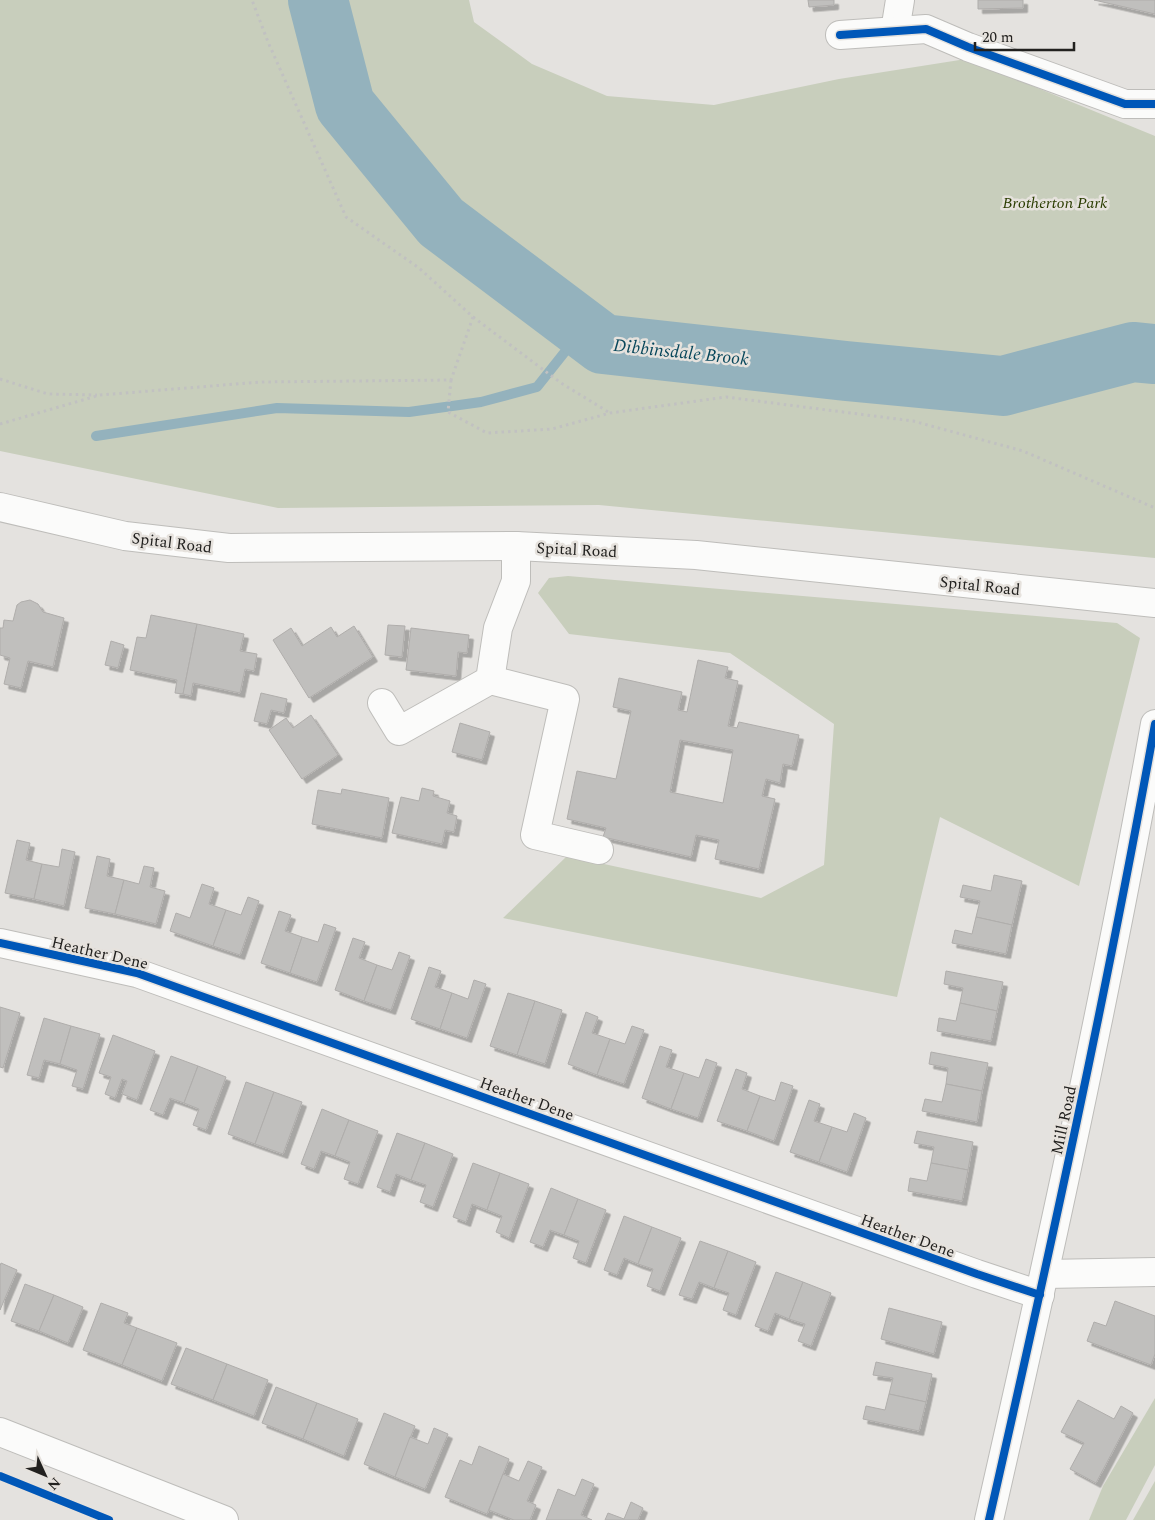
<svg xmlns="http://www.w3.org/2000/svg" width="1155" height="1520" font-family="Spectral,serif">
  <style>
    .green { fill: #c8cebc }
    .lines { fill: none; stroke-linecap: round; stroke-linejoin: round }
    .stream { stroke: #94b2bd; stroke-width: 10 }
    .river { stroke: #94b2bd; stroke-width: 60 }
    .building { fill: #c0bfbd; stroke: #afadab; fill-rule: evenodd; filter: url(#shadow) }
    .minor-casing { stroke: #bebdba; stroke-width: 30 }
    .major-casing { stroke: #bebdba; stroke-width: 30 }
    .highway-casing { stroke: #bebdba; stroke-width: 30 }
    .path { stroke: #c1c1c1; stroke-width: 3; stroke-dasharray: 2.5 4; stroke-linecap: butt }
    .minor { stroke: #fbfbfa; stroke-width: 28 }
    .major { stroke: #fbfbfa; stroke-width: 28 }
    .highway { stroke: #fbfbfa; stroke-width: 28 }
    .cycleway-casing { stroke: #e6e2dd; stroke-width: 11 }
    .cycleway { stroke: #0057b8; stroke-width: 8 }
    .labels { text-anchor: middle; stroke-width: 5; stroke-linejoin: round; paint-order: stroke }
    .park-label { font-size: 16px; font-style: italic; fill: #2b3d02; stroke: #e6e2dd }
    .street-label { font-size: 16px; fill: #22211f; stroke: #e6e2dd }
    .water-label { font-size: 18px; font-style: italic; fill: #08475b; stroke: #e6e2dd }
  </style>
  <defs>
    <filter id="shadow"><feDropShadow dx="4.5" dy="4.5" stdDeviation="0" flood-color="#0004"/></filter>
  </defs>
  <rect width="100%" height="100%" fill="#e4e2df"/>
  <g class="green">
    <polygon points="0,0 469,0 474,22 532,64 607,96 714,105 839,79 966,59 1155,136 1155,558 599,505 278,508 0,451"/>
    <polygon points="568,576 1117,623 1140,638 1079,886 940,817 897,997 503,918 567,856 761,898 824,865 834,724 730,653 569,634 538,593 549,578"/>
    <polygon points="1155,1398 1155,1465 1126,1520 1089,1520 1103,1486"/>
    <polygon points="1155,1481 1155,1520 1133,1520"/>
  </g>
  <g class="lines">
    <polyline class="stream" points="96,436 277,408 409,412 481,402 537,387 583,329"/>
    <polyline class="river" points="318,0 345,105 441,222 603,344 846,371 1003,386 1133,352 1155,354"/>
  </g>
  <g class="building">
    <polygon points="808,0 834,0 834,5 809,7"/>
    <polygon points="978,0 1023,0 1023,8 978,9"/>
    <polygon points="1094,0 1155,0 1155,14"/>
    <polygon points="30,600 38,604 43,612 64,618 53,667 28,661 21,688 4,684 10,658 0,655 0,628 3,628 4,620 13,621 17,605 21,602"/>
    <polygon points="151,615 197,624 183,694 175,693 177,680 130,670 137,637 146,638"/>
    <polygon points="197,624 244,634 240,651 257,654 254,671 245,669 240,693 193,683 191,696 183,694"/>
    <polygon points="388,625 405,626 402,657 385,655"/>
    <polygon points="354,626 373,657 309,698 273,640 291,628 302,646 331,627 337,637"/>
    <polygon points="411,628 469,635 467,653 458,652 456,676 406,670"/>
    <polygon points="111,641 124,645 118,668 105,665"/>
    <path d="M698,660L728,667L725,678L738,681L728,726L737,728L739,722L799,735L792,766L783,764L780,783L766,779L762,796L775,799L759,869L715,859L719,840L696,835L691,857L603,837L606,828L567,819L577,771L616,779L631,711L613,707L619,678L682,692L678,710L687,712ZM680,740L733,750L723,803L670,792Z"/>
    <polygon points="261,693 287,699 284,713 271,710 267,724 254,721"/>
    <polygon points="311,715 338,755 302,779 269,730 286,718 293,728"/>
    <polygon points="460,723 490,732 482,760 452,752"/>
    <polygon points="422,788 434,791 433,796 450,801 447,813 457,816 454,832 445,830 442,844 392,833 401,797 419,801"/>
    <polygon points="342,789 389,798 382,838 312,824 318,790 341,794"/>
    <polygon points="17,840 30,843 26,860 42,864 34,899 5,893"/>
    <polygon points="62,849 75,852 64,906 34,899 42,864 59,867"/>
    <polygon points="97,856 110,859 107,876 124,880 115,914 85,908"/>
    <polygon points="144,866 154,868 150,887 165,891 156,924 115,914 124,880 139,884"/>
    <polygon points="994,875 1022,881 1012,925 976,917 980,901 960,897 963,885 991,891"/>
    <polygon points="202,884 214,888 209,904 226,910 213,946 170,931 176,913 190,918"/>
    <polygon points="248,897 259,901 240,955 213,946 226,910 241,915"/>
    <polygon points="279,911 291,915 285,931 302,937 290,973 261,963"/>
    <polygon points="976,917 1012,925 1006,954 952,943 955,930 972,934"/>
    <polygon points="324,924 336,928 317,982 290,973 302,937 318,942"/>
    <polygon points="353,938 365,942 359,958 377,965 364,1001 335,990"/>
    <polygon points="399,952 410,956 391,1010 364,1001 377,965 392,970"/>
    <polygon points="429,967 441,971 435,987 452,993 440,1029 411,1019"/>
    <polygon points="946,971 1003,982 997,1011 960,1003 963,988 944,984"/>
    <polygon points="474,980 486,984 467,1038 440,1029 452,993 468,999"/>
    <polygon points="508,993 535,1001 517,1055 490,1046"/>
    <polygon points="535,1001 562,1010 545,1064 517,1055"/>
    <polygon points="960,1003 997,1011 991,1041 937,1031 939,1018 956,1021"/>
    <polygon points="0,1007 20,1013 3,1068 0,1067"/>
    <polygon points="586,1012 598,1017 592,1033 610,1039 597,1075 568,1064"/>
    <polygon points="44,1018 71,1026 60,1064 44,1060 39,1078 27,1075"/>
    <polygon points="71,1026 100,1034 83,1089 72,1086 77,1070 60,1064"/>
    <polygon points="632,1026 644,1030 624,1084 597,1075 610,1039 625,1044"/>
    <polygon points="113,1035 155,1051 137,1100 122,1094 127,1081 122,1079 115,1098 105,1094 111,1077 99,1073"/>
    <polygon points="660,1046 672,1050 666,1067 684,1073 671,1109 642,1098"/>
    <polygon points="931,1052 988,1063 982,1091 946,1084 948,1068 929,1064"/>
    <polygon points="171,1056 198,1066 184,1103 170,1098 163,1115 150,1110"/>
    <polygon points="706,1059 717,1063 698,1118 671,1109 684,1073 699,1078"/>
    <polygon points="198,1066 226,1077 206,1130 193,1125 199,1109 184,1103"/>
    <polygon points="736,1069 747,1073 742,1089 760,1096 747,1131 717,1121"/>
    <polygon points="246,1082 274,1092 255,1144 228,1134"/>
    <polygon points="781,1082 793,1086 774,1141 747,1131 760,1096 775,1101"/>
    <polygon points="946,1084 982,1091 977,1122 922,1111 925,1099 942,1102"/>
    <polygon points="274,1092 302,1102 283,1154 255,1144"/>
    <polygon points="809,1100 820,1104 814,1121 832,1127 819,1162 790,1152"/>
    <polygon points="322,1109 349,1120 335,1156 321,1151 314,1169 301,1164"/>
    <polygon points="854,1113 866,1118 847,1172 819,1162 832,1127 847,1132"/>
    <polygon points="349,1120 378,1131 358,1184 344,1179 350,1162 335,1156"/>
    <polygon points="917,1131 973,1142 968,1170 931,1163 934,1147 914,1143"/>
    <polygon points="397,1133 425,1143 411,1180 396,1174 390,1192 377,1187"/>
    <polygon points="425,1143 453,1154 433,1207 420,1202 426,1185 411,1180"/>
    <polygon points="473,1163 500,1173 487,1210 472,1204 466,1222 453,1217"/>
    <polygon points="931,1163 968,1170 962,1201 908,1191 910,1178 927,1181"/>
    <polygon points="500,1173 529,1184 509,1238 496,1232 502,1216 487,1210"/>
    <polygon points="551,1188 578,1199 564,1235 550,1230 543,1247 530,1242"/>
    <polygon points="578,1199 606,1210 586,1263 573,1258 579,1241 564,1235"/>
    <polygon points="624,1216 652,1227 638,1264 624,1258 617,1275 604,1270"/>
    <polygon points="652,1227 681,1238 660,1291 647,1286 653,1269 638,1264"/>
    <polygon points="700,1241 728,1251 714,1288 699,1282 692,1299 679,1295"/>
    <polygon points="728,1251 756,1262 736,1315 723,1310 729,1293 714,1288"/>
    <polygon points="1,1263 17,1270 0,1310 0,1266"/>
    <polygon points="776,1272 803,1282 789,1319 775,1313 768,1331 755,1326"/>
    <polygon points="803,1282 831,1293 811,1346 798,1341 805,1324 789,1319"/>
    <polygon points="25,1284 54,1295 39,1331 11,1321"/>
    <polygon points="54,1295 83,1307 68,1343 39,1331"/>
    <polygon points="1115,1301 1155,1316 1155,1354 1151,1365 1087,1341 1094,1322 1106,1326"/>
    <polygon points="101,1303 128,1313 124,1323 137,1328 122,1365 83,1350"/>
    <polygon points="889,1308 942,1322 934,1354 881,1339"/>
    <polygon points="137,1328 177,1343 162,1381 122,1365"/>
    <polygon points="186,1348 227,1364 213,1400 171,1384"/>
    <polygon points="876,1362 932,1374 926,1402 889,1394 893,1378 873,1375"/>
    <polygon points="227,1364 268,1380 254,1416 213,1400"/>
    <polygon points="276,1387 317,1403 303,1439 262,1423"/>
    <polygon points="889,1394 926,1402 919,1431 863,1419 866,1406 885,1410"/>
    <polygon points="1078,1400 1114,1419 1121,1406 1133,1413 1096,1483 1070,1469 1084,1443 1061,1432"/>
    <polygon points="317,1403 358,1419 344,1456 303,1439"/>
    <polygon points="384,1413 415,1426 395,1477 364,1464"/>
    <polygon points="434,1428 448,1434 425,1489 395,1477 410,1437 428,1444"/>
    <polygon points="479,1446 509,1459 487,1514 445,1497 460,1460 472,1465"/>
    <polygon points="528,1461 542,1467 527,1501 536,1505 530,1520 514,1520 489,1510 503,1474 519,1481"/>
    <polygon points="582,1479 594,1484 581,1515 592,1520 546,1520 558,1489 575,1496"/>
    <polygon points="631,1502 643,1508 638,1520 605,1520 608,1513 624,1519"/>
  </g>
  <g class="lines">
    <defs>
      <g id="minor">
        <polyline points="895,31 900,0"/>
        <polyline points="840,35 926,29 968,47 1125,104 1155,104"/>
        <polyline points="490,680 565,699 535,835 599,850"/>
        <polyline points="382,703 399,731 490,680 498,628 516,581 516,546"/>
        <polyline points="0,943 137,973 977,1274 1040,1295"/>
        <polyline points="1045,1274 1155,1272"/>
        <path d="M989,1520C1049,1256 1107,991 1155,724"/>
      </g>
      <polyline id="major" points="0,507 125,536 229,548 516,546 696,555 1155,603"/>
      <polyline id="highway" points="0,1432 224,1520"/>
    </defs>
    <use href="#minor" class="minor-casing"/>
    <use href="#major" class="major-casing"/>
    <use href="#highway" class="highway-casing"/>
    <g class="path">
      <polyline points="473,317 561,383 610,413"/>
      <polyline points="0,379 48,394 97,395"/>
      <polyline points="451,380 448,412 487,433 552,429 610,413 726,397 913,421 1023,451 1155,508"/>
      <polyline points="0,424 100,395 261,382 451,380 473,317 419,268 346,217 268,42 252,0"/>
    </g>
    <use href="#minor" class="minor"/>
    <use href="#major" class="major"/>
    <use href="#highway" class="highway"/>
    <defs>
      <g id="cycleway">
        <polyline points="840,35 926,29 968,47 1125,104 1155,104"/>
        <polyline points="0,943 137,973 977,1274 1040,1295"/>
        <polyline points="0,1476 109,1520"/>
        <path d="M989,1520C1049,1256 1107,991 1155,724"/>
      </g>
    </defs>
    <use href="#cycleway" class="cycleway-casing"/>
    <use href="#cycleway" class="cycleway"/>
  </g>
  <g class="labels">
    <g class="park-label">
      <text x="1055" y="208">Brotherton Park</text>
    </g>
    <g class="street-label">
      <text transform="translate(172 542) rotate(7)" y="6">Spital Road</text>
      <text transform="translate(577 549) rotate(3)" y="6">Spital Road</text>
      <text transform="translate(980 585) rotate(6)" y="6">Spital Road</text>
      <text transform="translate(100 952) rotate(13)" y="6">Heather Dene</text>
      <text transform="translate(527 1098) rotate(20)" y="6">Heather Dene</text>
      <text transform="translate(1063 1120) rotate(-78)" y="6">Mill Road</text>
      <text transform="translate(908 1235) rotate(20)" y="6">Heather Dene</text>
    </g>
    <g class="water-label">
      <text transform="translate(681 352) rotate(6)" y="6">Dibbinsdale Brook</text>
    </g>
  </g>
  <g transform="translate(45 1475) rotate(134)" stroke="#e6e2dd" stroke-width="4" paint-order="stroke">
  <path d="M0-4L9 19L0 12L-9 19Z" fill="#22211f"/>
  <text y="-8" font-size="14" font-weight="bold" text-anchor="middle" fill="#22211f">N</text>
  </g>
  <path d="M975 42v8h99v-8" fill="none" stroke="#22211f" stroke-width="2.5"/>
  <text x="982" y="42" font-size="15" fill="#22211f" stroke="#e6e2dd" stroke-width="4" paint-order="stroke">20 m</text>
</svg>
